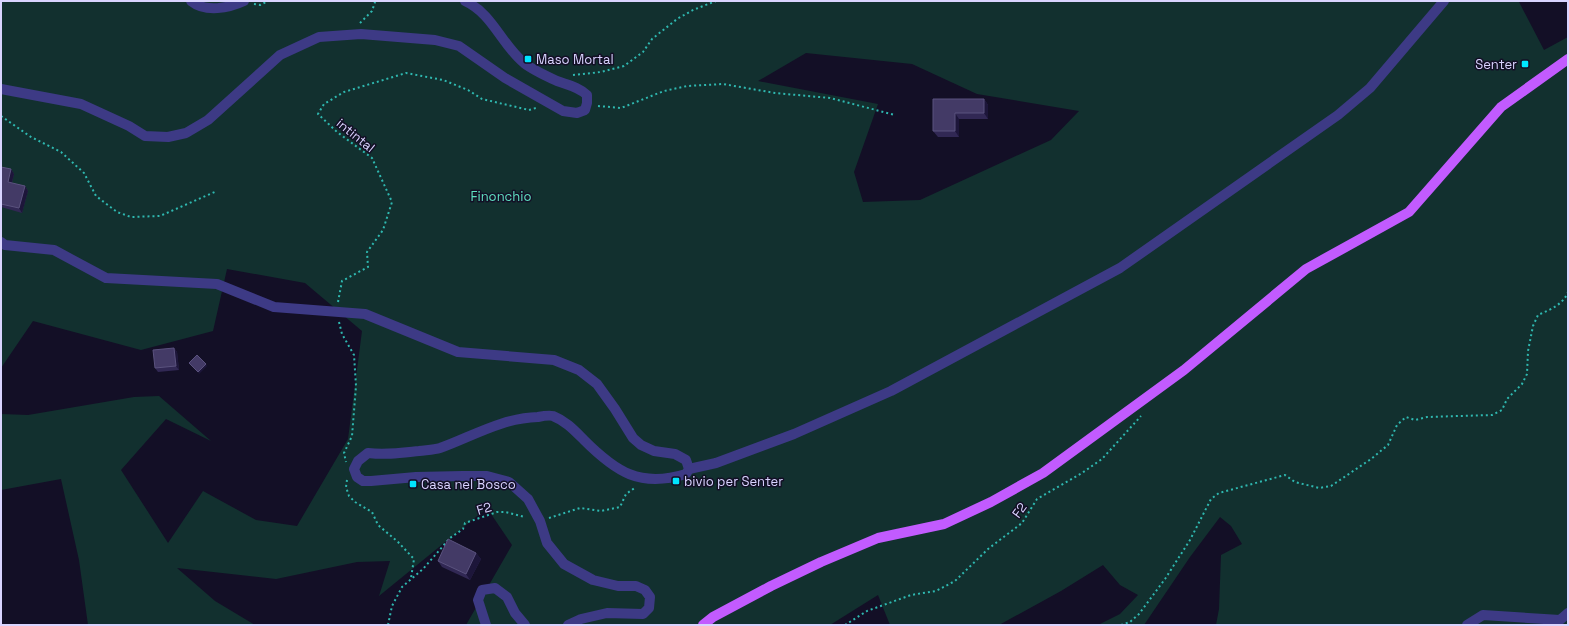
<svg xmlns="http://www.w3.org/2000/svg" width="1569" height="626" font-family="'Space Grotesk',sans-serif">
  <style>
    .green { fill: #12302f; fill-rule: evenodd }
    .lines { fill: none; stroke-linecap: round; stroke-linejoin: round }
    .path { stroke: #2fb8b0; stroke-width: 2; stroke-dasharray: 2 3; stroke-linecap: butt }
    .minor { stroke: #3d3a85; stroke-width: 10 }
    .major { stroke: #c25bff; stroke-width: 10 }
    .wall { fill: #312854 }
    .shaded-wall { fill: #1d163a }
    .building { fill: #433a66; stroke: #5a527e }
    .poi-dot { fill: #00e5ff; stroke: #130f26; stroke-width: 1.5 }
    .labels { text-anchor: middle; stroke-width: 3; stroke-linejoin: round; paint-order: stroke }
    .poi-label { font-size: 13px; fill: #d9d4ff; stroke: #130f26; text-anchor: start }
    .street-label { font-size: 13px; fill: #d9d4ff; stroke: #130f26 }
    .park-label { font-size: 13px; fill: #5fe0c0; stroke: #130f26 }
  </style>
  <rect width="100%" height="100%" fill="#130f26"/>
  <path class="green" d="M1,1H1520L1519,2L1544,50L1568,37V625H1216L1219,609L1221,555L1242,544L1231,526L1220,517L1190,557L1144,625H1098L1120,614L1138,595L1120,585L1103,565L1061,591L999,625H890L878,595L830,625H466L512,545L487,508L379,596L390,561L357,562L276,579L177,568L215,601L255,625H88L79,560L61,479L1,490V414L28,415L134,397L159,396L211,441L166,419L121,470L168,543L203,491L256,520L297,526L348,439L362,331L305,283L227,269L213,331L141,350L33,321L1,368ZM806,53L912,64L977,94L1079,111L1051,140L920,200L863,202L854,172L878,104L758,81Z"/>
  <g class="lines">
    <g class="path">
      <polyline points="254,4 260,5 268,1"/>
      <polyline points="360,23 372,11 375,2 373,1"/>
      <polyline points="573,75 601,72 624,66 643,52 652,39 677,19 693,10 716,1"/>
      <polyline points="598,106 621,108 664,91 687,86 723,84 775,93 830,98 895,115"/>
      <polyline points="1,116 31,137 61,152 84,173 96,196 117,212 131,217 160,216 217,191"/>
      <polyline points="338,302 342,281 368,267 367,252 383,230 392,202 372,158 337,132 318,114 324,104 344,92 406,73 443,80 468,90 482,99 529,110 536,108"/>
      <polyline points="339,322 342,334 354,355 356,386 352,436 344,453 346,462"/>
      <polyline points="347,480 346,487 349,496 355,502 372,512 378,525 398,542 414,559 411,578"/>
      <polyline points="549,518 580,508 601,511 620,507 626,494 636,487"/>
      <polyline points="388,625 392,606 402,587 423,569 450,538 463,529 465,523 497,512 505,512 525,517"/>
      <polyline points="845,625 867,611 911,595 936,591 955,581 988,549 1022,523 1037,499 1082,473 1102,459 1141,416"/>
      <path d="M1121,625L1130,622L1139,614L1165,579L1190,540L1211,499L1219,493L1285,475L1295,482L1319,488L1331,486L1371,459L1388,445L1397,425L1406,417L1415,420L1427,417L1492,415L1502,410L1507,399L1522,384L1527,374L1528,351L1533,326L1538,315C1549,310 1563,305 1568,292"/>
    </g>
    <g class="minor">
      <path d="M191,1C206,13 229,8 244,1"/>
      <path d="M1,89L81,104L129,126L145,136L168,137L186,133L208,120L280,55L319,37L361,34L435,40L459,46L505,78L563,111L577,113L585,110L587,103V95C579,87 568,85 557,81C546,76 533,70 524,63C501,44 493,14 465,1"/>
      <path d="M1,242L5,245L54,250L106,278L217,284L274,307L365,314L458,352L554,360L579,370L597,384L615,409L633,438L641,445L654,451L675,454L686,460L689,469L686,474C640,488 616,472 584,440C575,431 566,421 553,416C549,415 543,416 538,417C502,418 473,436 440,448C434,450 426,450 419,451C400,453 387,455 368,453L358,461L354,469L357,477L363,481H371L416,477L463,476H487L509,482L528,499L540,521L547,543L564,564L593,580L618,586H636L645,590L650,597L649,608L643,614L607,613L581,619L568,625"/>
      <polyline points="689,469 716,463 794,434 891,391 1120,268 1338,115 1370,88 1444,1"/>
      <polyline points="486,625 478,600 482,590 495,588 507,597 515,613 525,625"/>
      <polyline points="1467,625 1483,615 1560,620 1568,613"/>
    </g>
    <polyline class="major" points="703,625 713,617 771,586 821,562 878,538 944,524 991,502 1043,473 1184,370 1306,269 1409,212 1501,107 1568,59"/>
  </g>
  <g class="wall">
    <polygon points="933,99 984,99 988,105 988,119 959,119 959,137 938,137 933,131"/>
    <polygon points="1,167 11,169 14,174 12,183 25,186 28,191 22,213 1,207"/>
    <polygon points="174,348 177,352 179,370 158,372 155,368"/>
    <polygon points="476,553 481,559 470,580 442,567 438,561"/>
  </g>
  <g class="shaded-wall">
    <polygon points="984,99 988,105 988,119 984,113"/>
    <polygon points="955,113 959,119 959,137 955,131"/>
    <polygon points="11,169 14,174 11,186 8,182"/>
    <polygon points="25,186 28,191 22,213 19,208"/>
    <polygon points="174,348 177,352 179,370 176,366"/>
    <polygon points="206,364 207,366 199,374 198,372"/>
    <polygon points="476,553 481,559 470,580 466,574"/>
  </g>
  <g class="building">
    <polygon points="933,99 984,99 984,113 955,113 955,131 933,131"/>
    <polygon points="1,167 11,169 8,182 25,186 19,208 1,204"/>
    <polygon points="174,348 176,366 155,368 153,350"/>
    <polygon points="197,355 206,364 198,372 189,363"/>
    <polygon points="448,539 476,553 466,574 438,561"/>
  </g>
  <g class="poi-dot">
    <rect x="524" y="55" width="8" height="8" rx="2"/>
    <rect x="1521" y="60" width="8" height="8" rx="2"/>
    <rect x="672" y="477" width="8" height="8" rx="2"/>
    <rect x="409" y="480" width="8" height="8" rx="2"/>
  </g>
  <g class="labels">
    <g class="poi-label">
      <text x="536" y="64">Maso Mortal</text>
      <text x="1517" y="69" text-anchor="end">Senter</text>
      <text x="684" y="486">bivio per Senter</text>
      <text x="421" y="489">Casa nel Bosco</text>
    </g>
    <g class="street-label">
      <text transform="translate(356 135) rotate(39)" y="5">intintal</text>
      <text transform="translate(484 508) rotate(-17)" y="5">F2</text>
      <text transform="translate(1019 510) rotate(-54)" y="5">F2</text>
    </g>
    <g class="park-label">
      <text x="501" y="201">Finonchio</text>
    </g>
  </g>
  <rect width="1569" height="626" fill="none" stroke="#d9d4ff" stroke-width="4"/>
</svg>
